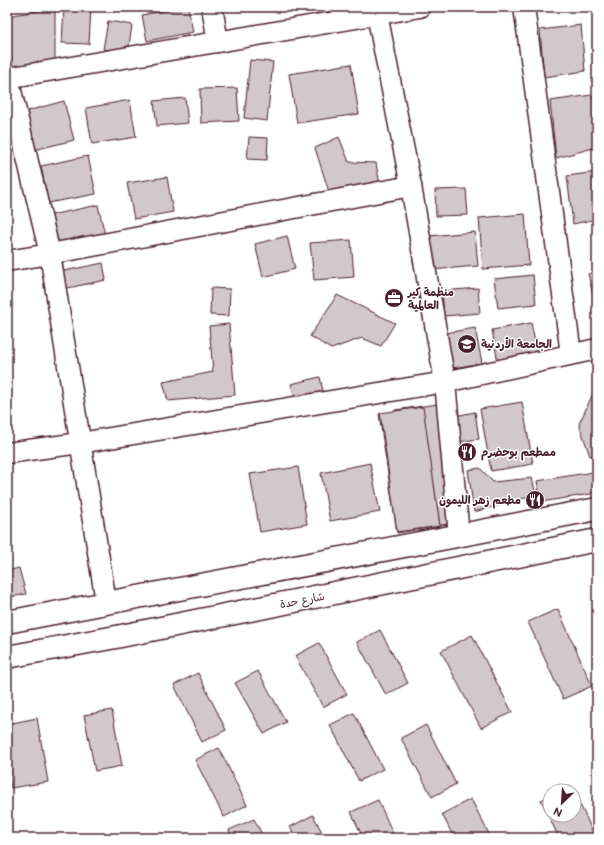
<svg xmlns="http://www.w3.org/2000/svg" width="604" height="845" font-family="'Balsamiq Sans','Playpen Sans Arabic',sans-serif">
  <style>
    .building { fill: #d2c7cb; stroke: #4a1f2b }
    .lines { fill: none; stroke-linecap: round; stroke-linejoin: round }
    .minor-casing { stroke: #4a1f2b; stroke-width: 23 }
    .major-casing { stroke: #4a1f2b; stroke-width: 25 }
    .minor { stroke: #fff; stroke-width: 20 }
    .major { stroke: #fff; stroke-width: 22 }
    .labels { text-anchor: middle; stroke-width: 3; stroke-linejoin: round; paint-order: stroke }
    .poi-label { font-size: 11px; font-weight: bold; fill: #4a1f2b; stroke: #fff; text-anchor: start }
    .street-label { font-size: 11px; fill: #4a1f2b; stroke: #fff }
  </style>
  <rect width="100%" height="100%" fill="#fff"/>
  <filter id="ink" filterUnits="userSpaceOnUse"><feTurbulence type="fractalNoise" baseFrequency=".025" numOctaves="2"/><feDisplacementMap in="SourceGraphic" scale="8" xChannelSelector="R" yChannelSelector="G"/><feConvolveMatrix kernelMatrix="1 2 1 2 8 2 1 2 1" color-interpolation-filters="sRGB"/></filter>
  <g filter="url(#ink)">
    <g class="building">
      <polygon points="64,7 91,7 89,44 62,43"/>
      <polygon points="184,7 188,7 193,32 147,41 142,15"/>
      <polygon points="55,8 55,78 15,80 7,30 7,16"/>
      <polygon points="108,21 132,25 128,53 103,49"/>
      <polygon points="581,25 585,71 544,77 540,30"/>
      <polygon points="250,60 273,62 267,121 244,118"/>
      <polygon points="351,64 359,114 297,123 289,74"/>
      <polygon points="237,88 239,121 201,123 200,89"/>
      <polygon points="592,95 597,107 597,147 556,158 550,101"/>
      <polygon points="185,98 188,123 157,126 154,101"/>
      <polygon points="130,100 136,137 92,144 86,108"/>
      <polygon points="64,101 74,140 34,150 24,112"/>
      <polygon points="249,137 268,138 267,160 247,159"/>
      <polygon points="339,137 349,162 376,163 382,196 329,192 315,148"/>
      <polygon points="88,156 96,194 48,203 41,166"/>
      <polygon points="597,172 597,219 573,224 567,176"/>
      <polygon points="167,177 173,212 134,219 127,183"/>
      <polygon points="466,189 468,215 436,216 435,190"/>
      <polygon points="98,205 106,239 60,250 51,215"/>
      <polygon points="525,214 529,265 483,269 479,218"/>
      <polygon points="475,232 478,266 430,270 428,236"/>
      <polygon points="287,236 295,269 263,277 255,244"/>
      <polygon points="351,240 354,277 314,280 310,243"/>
      <polygon points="103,263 106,280 58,290 54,273"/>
      <polygon points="597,271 597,311 588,274"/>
      <polygon points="533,275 536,304 498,308 494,279"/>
      <polygon points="211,288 230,289 229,316 210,315"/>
      <polygon points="478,288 480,313 444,316 442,291"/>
      <polygon points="337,295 395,323 381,346 362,338 331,349 310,336"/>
      <polygon points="531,323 538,356 498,363 492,330"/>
      <polygon points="229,324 235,395 168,401 163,382 213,372 209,326"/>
      <polygon points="475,328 482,363 447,369 440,334"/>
      <polygon points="320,377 323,391 295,398 291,384"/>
      <polygon points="596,387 597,388 597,455 590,456 579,424"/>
      <polygon points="522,402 533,464 491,471 480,409"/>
      <polygon points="438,404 456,523 413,529 395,410"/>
      <polygon points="422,407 440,526 397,533 379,414"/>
      <polygon points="423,407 440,526 397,532 380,413"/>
      <polygon points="475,412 479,439 458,442 455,416"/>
      <polygon points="370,463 380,512 330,521 321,473"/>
      <polygon points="298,467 307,524 260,532 250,474"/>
      <polygon points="480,468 493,482 532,478 536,495 474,512 468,470"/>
      <polygon points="593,472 597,493 541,502 537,481"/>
      <polygon points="19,568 26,594 7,598 7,571"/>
      <polygon points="558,609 592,686 563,699 528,622"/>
      <polygon points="380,630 408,683 386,695 357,642"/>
      <polygon points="472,635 512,712 481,728 441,651"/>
      <polygon points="319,643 347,694 323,707 295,656"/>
      <polygon points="258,671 286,722 264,734 235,683"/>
      <polygon points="198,673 226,730 202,742 174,685"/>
      <polygon points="112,710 122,766 95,771 84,715"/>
      <polygon points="354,713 383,769 359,781 330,725"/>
      <polygon points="37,718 48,782 11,788 7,765 7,724"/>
      <polygon points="426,725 456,784 432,797 401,738"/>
      <polygon points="219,748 247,805 224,817 195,760"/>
      <polygon points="571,786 574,791 560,791"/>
      <polygon points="574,792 596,838 559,838 541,800 550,796 550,815 574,815"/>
      <polygon points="471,799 491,838 454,838 442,814"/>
      <polygon points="378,800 395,838 363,838 351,812"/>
      <polygon points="313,815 325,838 297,838 290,827"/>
      <polygon points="254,819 264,838 232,838 229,830"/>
    </g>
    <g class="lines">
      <defs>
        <g id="minor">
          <polyline points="212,7 218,42"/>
          <polyline points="524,7 571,354"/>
          <polyline points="377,14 411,186 445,382 459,536"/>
          <polyline points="7,78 420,7"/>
          <polyline points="8,78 50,254 106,602"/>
          <polyline points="7,261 50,254 411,186"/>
          <polyline points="7,453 80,443 445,382 597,349"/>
        </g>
        <g id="major">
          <polyline points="7,622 597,509"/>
          <polyline points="7,657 116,637 597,540"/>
        </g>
      </defs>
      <use href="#minor" class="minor-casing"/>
      <use href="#major" class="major-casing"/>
      <use href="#minor" class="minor"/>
      <use href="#major" class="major"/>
    </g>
  </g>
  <defs>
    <symbol id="office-disc" viewBox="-11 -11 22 22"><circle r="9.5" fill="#4a1f2b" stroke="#fff"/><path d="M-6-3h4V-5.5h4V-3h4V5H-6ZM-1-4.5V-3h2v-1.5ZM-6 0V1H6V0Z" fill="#fff"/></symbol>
    <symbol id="university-disc" viewBox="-11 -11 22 22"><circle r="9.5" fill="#4a1f2b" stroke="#fff"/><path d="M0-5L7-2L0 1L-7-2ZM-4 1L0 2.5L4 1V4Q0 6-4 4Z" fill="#fff"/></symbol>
    <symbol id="restaurant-disc" viewBox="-11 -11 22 22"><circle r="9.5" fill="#4a1f2b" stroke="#fff"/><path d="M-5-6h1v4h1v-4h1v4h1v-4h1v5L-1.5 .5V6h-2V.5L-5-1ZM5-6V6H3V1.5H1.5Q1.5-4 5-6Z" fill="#fff"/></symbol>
  </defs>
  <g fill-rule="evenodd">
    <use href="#office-disc" x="383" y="287" width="22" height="22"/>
    <use href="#university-disc" x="456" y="333" width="22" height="22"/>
    <use href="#restaurant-disc" x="456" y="441" width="22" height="22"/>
    <use href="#restaurant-disc" x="524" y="489" width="22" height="22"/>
  </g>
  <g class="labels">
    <g class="poi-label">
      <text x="408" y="296">منظمة كير<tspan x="408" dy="13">العالمية</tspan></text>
      <text x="481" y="348">الجامعة الأردنية</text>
      <text x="481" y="456">ممطعم بوحضرم</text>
      <text x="521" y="504" text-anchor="end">مطعم زهر الليمون</text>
    </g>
    <g class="street-label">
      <text transform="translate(302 600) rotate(-11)" y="4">شارع حدة</text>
    </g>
  </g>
  <rect width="604" height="845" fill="none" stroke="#fff" stroke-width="24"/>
  <rect x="12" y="12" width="580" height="821" fill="none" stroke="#4a1f2b" stroke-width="1.5" filter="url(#ink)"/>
  <g transform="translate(562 803) rotate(205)"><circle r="19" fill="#ffffff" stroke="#b7a5aa"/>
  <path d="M0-3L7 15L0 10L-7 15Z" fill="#4a1f2b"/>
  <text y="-6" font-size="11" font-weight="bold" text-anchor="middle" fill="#4a1f2b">N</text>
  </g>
</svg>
